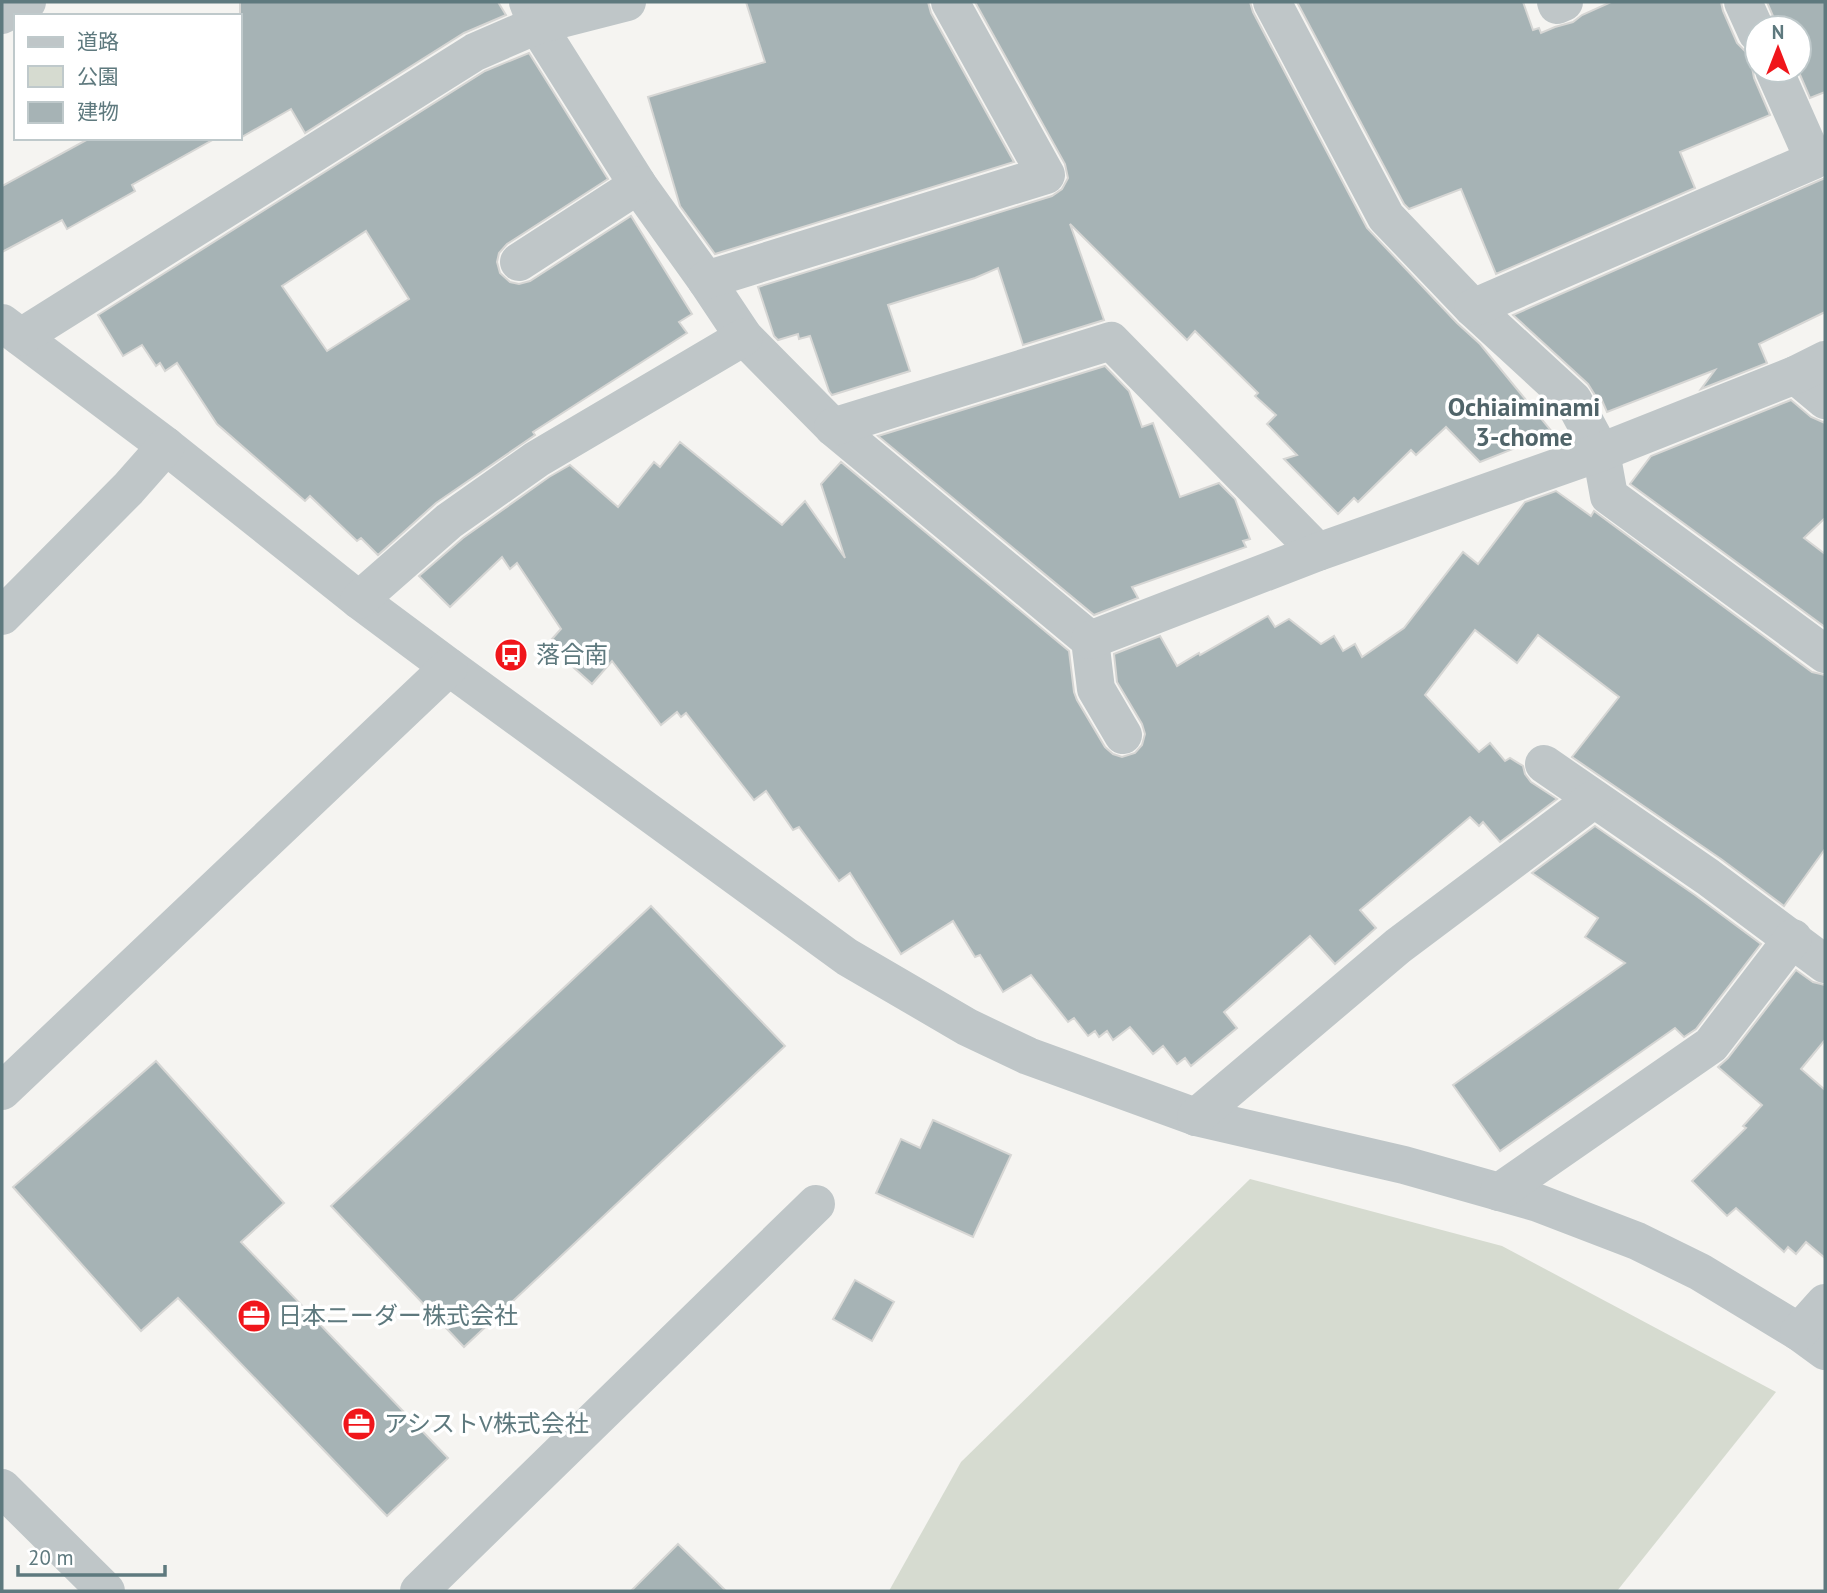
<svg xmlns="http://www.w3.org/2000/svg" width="1827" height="1593" font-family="'PT Sans','Noto Sans JP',sans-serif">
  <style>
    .green { fill: #d6dbd0 }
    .building { fill: #a6b3b5; stroke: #d6d6d4; stroke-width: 2; fill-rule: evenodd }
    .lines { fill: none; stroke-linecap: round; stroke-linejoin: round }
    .minor { stroke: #bfc6c8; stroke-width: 38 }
    .labels { text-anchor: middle; stroke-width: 7; stroke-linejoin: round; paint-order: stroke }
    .poi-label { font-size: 24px; fill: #5e797e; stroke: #fff; text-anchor: start }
    .neighbourhood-label { font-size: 26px; font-weight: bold; fill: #506469; stroke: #fff }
  </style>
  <rect width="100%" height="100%" fill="#f5f4f1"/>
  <polygon class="green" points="1250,1179 1502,1246 1776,1392 1617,1591 889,1591 961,1462"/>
  <g class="building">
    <polygon points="240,2 498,2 506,15 464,33 305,133 291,109 240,138"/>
    <polygon points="746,2 928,2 931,13 1014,162 715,254 680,206 648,97 765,62"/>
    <polygon points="975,2 1250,2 1253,12 1367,228 1457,323 1480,344 1553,433 1480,462 1446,427 1416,455 1411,450 1358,502 1354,498 1338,514 1284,459 1297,455 1267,424 1276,415 1255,396 1258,393 1195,331 1187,340 1070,224 1104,320 1023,345 998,268 975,278 888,305 910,371 832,395 829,391 810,336 799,339 798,334 778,340 774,336 758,287 1052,196 1062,189 1068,178 1065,164"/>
    <polygon points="1297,2 1523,2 1533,30 1539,28 1541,33 1555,27 1573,22 1582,15 1611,2 1721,2 1723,11 1737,43 1745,51 1757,54 1752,67 1754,78 1770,115 1680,152 1695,188 1496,274 1461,189 1409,209 1404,204"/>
    <polygon points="1767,2 1825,2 1825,92 1810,98 1798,70 1799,28 1778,28"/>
    <path d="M529,53L608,179L507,244L499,253L497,262L500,273L510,282L519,284L530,281L631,216L692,314L679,322L687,333L533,432L535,435L436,503L378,555L361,538L357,541L310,496L305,501L217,424L177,363L165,371L160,363L156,366L142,345L123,356L98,315L485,71ZM366,231L409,299L327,351L282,286Z"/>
    <polygon points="90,138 216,138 132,185 135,191 67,229 62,220 2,252 2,186"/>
    <polygon points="1825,178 1825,312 1759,344 1767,363 1701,389 1715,370 1607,412 1601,398 1598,400 1588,384 1513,315"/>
    <polygon points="1105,366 1129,391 1142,427 1153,423 1180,497 1219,483 1235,499 1250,539 1243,541 1246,547 1132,587 1138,598 1094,615 878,436"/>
    <polygon points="1791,400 1811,417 1825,423 1825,518 1804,538 1825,554 1825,627 1630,484 1651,456"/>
    <polygon points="680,442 782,525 805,501 845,558 821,484 841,462 1069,651 1074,692 1077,700 1105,747 1113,754 1122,757 1135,753 1142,745 1145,734 1142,724 1117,682 1114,654 1160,636 1177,666 1199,653 1200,655 1268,616 1275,627 1289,619 1321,644 1334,636 1343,651 1355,644 1362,657 1404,628 1463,552 1478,564 1525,502 1556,491 1591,516 1594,511 1812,672 1825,675 1825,849 1784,906 1721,859 1572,757 1619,697 1538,635 1517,663 1475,630 1425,695 1479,752 1490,743 1505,761 1510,758 1523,766 1525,774 1531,782 1557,799 1500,842 1483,822 1479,826 1470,817 1360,910 1376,928 1335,964 1310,936 1224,1012 1237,1028 1191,1066 1185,1058 1177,1064 1163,1046 1153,1054 1130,1027 1113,1040 1107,1031 1099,1037 1095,1031 1088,1036 1074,1018 1068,1022 1031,975 1003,992 980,955 975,957 953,921 901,954 850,873 839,881 799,827 793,830 766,791 754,800 686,713 681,717 677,712 661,725 612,661 592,684 562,657 566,651 552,639 561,629 517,563 510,569 502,557 450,607 419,576 463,538 549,477 570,465 618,507 654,462 660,467"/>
    <polygon points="1595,826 1695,895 1761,944 1696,1029 1684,1037 1675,1028 1500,1151 1453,1085 1625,963 1585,937 1598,918 1532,873"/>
    <polygon points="651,906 785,1046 464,1347 331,1206"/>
    <polygon points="1796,970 1813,982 1825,985 1825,1040 1801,1069 1825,1090 1825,1258 1806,1242 1796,1254 1788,1247 1784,1252 1736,1208 1727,1216 1692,1181 1746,1128 1743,1126 1762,1105 1718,1067 1728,1058"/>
    <polygon points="156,1061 284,1203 241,1242 448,1458 387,1516 178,1298 141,1331 13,1187"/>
    <polygon points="933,1120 1011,1155 973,1237 876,1193 901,1139 920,1148"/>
    <polygon points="855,1280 894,1302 872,1341 833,1319"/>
    <polygon points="678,1544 726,1591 631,1591"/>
  </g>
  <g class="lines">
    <g class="minor">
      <polyline points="528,2 537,25 638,185 706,280 744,337 833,427 1090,640 1096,689 1123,735"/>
      <polyline points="1272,2 1386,217 1473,308 1573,400 1601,452 1609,496 1825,654"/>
      <polyline points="1556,2 1557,5 1564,2"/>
      <polyline points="1743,2 1757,33"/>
      <polyline points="2,15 27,2"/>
      <polyline points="519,262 638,185"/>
      <polyline points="706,280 1046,175 950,2"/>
      <polyline points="1473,308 1814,160 1774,70"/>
      <polyline points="2,323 166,446 359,600 449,667 847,957 967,1027 1028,1056 1196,1117 1404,1165 1538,1203 1637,1241 1700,1272 1799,1332 1825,1351"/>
      <polyline points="21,337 475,52 537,25 627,2"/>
      <polyline points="1795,375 1825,400"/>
      <polyline points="833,427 1111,341 1318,552"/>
      <polyline points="359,600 449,521 537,459 744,337"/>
      <polyline points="2,616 128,489 166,446"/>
      <polyline points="1090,640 1318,552 1601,452 1795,375 1825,360"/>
      <polyline points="1544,764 1708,877 1825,964"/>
      <polyline points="2,1091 449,667"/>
      <polyline points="1196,1117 1398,946 1594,799"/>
      <polyline points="1499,1192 1711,1045 1793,938"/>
      <polyline points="1799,1332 1825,1303"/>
      <polyline points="2,1488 106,1591"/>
      <polyline points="419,1591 816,1204"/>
    </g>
  </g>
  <defs>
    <symbol id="bus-disc" viewBox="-11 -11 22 22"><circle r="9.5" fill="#f0161b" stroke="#fff"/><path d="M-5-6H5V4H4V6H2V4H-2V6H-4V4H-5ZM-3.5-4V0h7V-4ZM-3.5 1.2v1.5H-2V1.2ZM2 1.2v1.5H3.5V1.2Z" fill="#fff"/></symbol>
    <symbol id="office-disc" viewBox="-11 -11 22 22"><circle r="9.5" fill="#f0161b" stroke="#fff"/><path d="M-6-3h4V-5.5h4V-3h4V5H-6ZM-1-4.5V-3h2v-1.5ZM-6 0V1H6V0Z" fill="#fff"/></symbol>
  </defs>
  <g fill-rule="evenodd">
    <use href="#bus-disc" x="492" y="636" width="38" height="38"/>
    <use href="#office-disc" x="235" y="1297" width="38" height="38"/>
    <use href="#office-disc" x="340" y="1405" width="38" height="38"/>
  </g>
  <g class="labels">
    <g class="poi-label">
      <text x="536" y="663">落合南</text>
      <text x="278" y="1324">日本ニーダー株式会社</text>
      <text x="384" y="1432">アシストV株式会社</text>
    </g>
    <g class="neighbourhood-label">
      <text x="1524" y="416">Ochiaiminami<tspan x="1524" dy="30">3-chome</tspan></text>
    </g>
  </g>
  <rect width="1827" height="1593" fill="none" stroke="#5e797e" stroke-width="7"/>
  <rect x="14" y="14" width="228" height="126" fill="#ffffff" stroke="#bfc9cb" stroke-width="2"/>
  <rect x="28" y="37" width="35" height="10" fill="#bfc6c8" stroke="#bfc9cb" stroke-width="2"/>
  <text x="77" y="49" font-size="21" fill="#5e797e">道路</text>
  <rect x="28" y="66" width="35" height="21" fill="#d6dbd0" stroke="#bfc9cb" stroke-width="2"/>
  <text x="77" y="84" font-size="21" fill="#5e797e">公園</text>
  <rect x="28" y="102" width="35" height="21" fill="#a6b3b5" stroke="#bfc9cb" stroke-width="2"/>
  <text x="77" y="119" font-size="21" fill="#5e797e">建物</text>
  <g transform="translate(1778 49)"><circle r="33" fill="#ffffff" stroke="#bfc9cb" stroke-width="2"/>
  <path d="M0-5L12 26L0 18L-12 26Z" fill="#f0161b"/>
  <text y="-10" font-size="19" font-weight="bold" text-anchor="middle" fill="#5e797e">N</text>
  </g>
  <path d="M18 1565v10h147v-10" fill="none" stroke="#5e797e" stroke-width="3.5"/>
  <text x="28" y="1565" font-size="21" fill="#5e797e" stroke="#ffffff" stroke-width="5" paint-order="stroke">20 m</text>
</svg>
